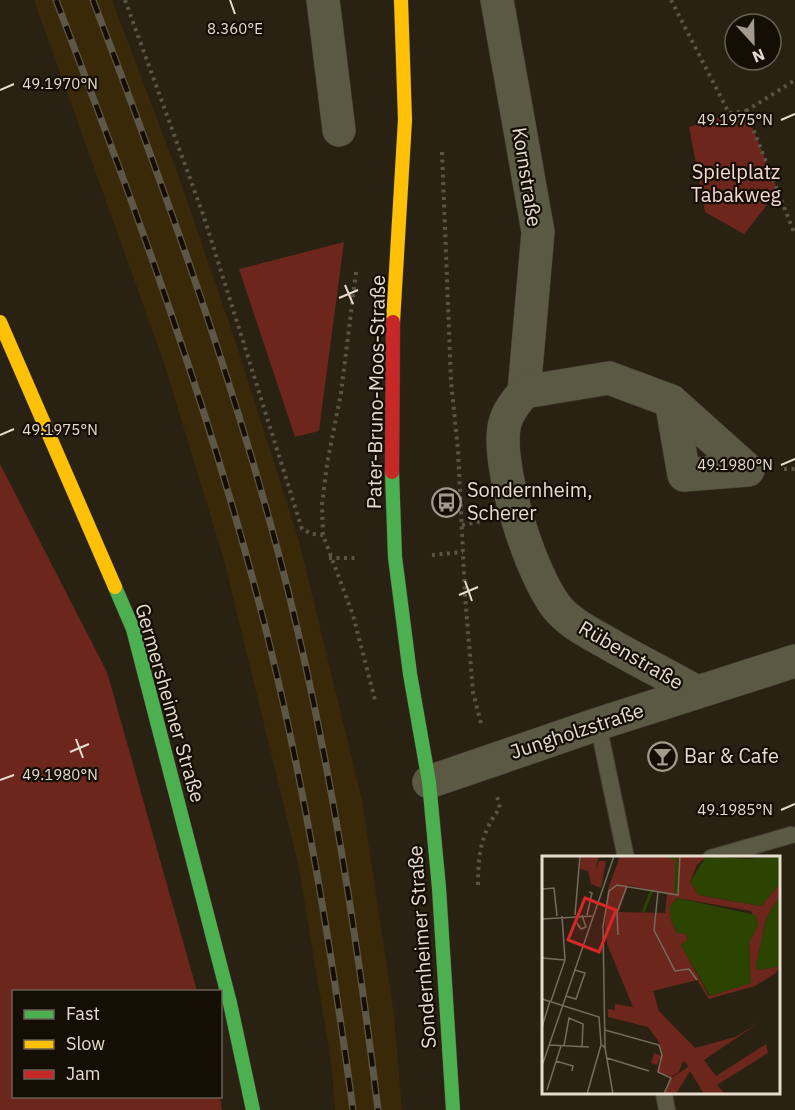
<svg xmlns="http://www.w3.org/2000/svg" width="795" height="1110" font-family="'IBM Plex Sans',sans-serif">
  <style>
    .built { fill: #392908 }
    .green { fill: #6c261c }
    .lines { fill: none; stroke-linecap: round; stroke-linejoin: round }
    .lane-casing { stroke: #463e32; stroke-width: 18 }
    .street-casing { stroke: #463e32; stroke-width: 34 }
    .fast-casing { stroke: #463e32; stroke-width: 15 }
    .slow-casing { stroke: #463e32; stroke-width: 15 }
    .jam-casing { stroke: #463e32; stroke-width: 15 }
    .path { stroke: #585545; stroke-width: 4; stroke-dasharray: 3 4.5; stroke-linecap: butt }
    .lane { stroke: #5b5843; stroke-width: 16 }
    .street { stroke: #5b5843; stroke-width: 33 }
    .fast { stroke: #4caf50; stroke-width: 14 }
    .slow { stroke: #ffc107; stroke-width: 14 }
    .jam { stroke: #c62828; stroke-width: 14 }
    .rail-casing { stroke: #5b5848; stroke-width: 7 }
    .rail { stroke: #150e05; stroke-width: 4.5; stroke-dasharray: 14; stroke-linecap: butt }
    .ticks { fill: none; stroke: #e7ddce; stroke-width: 2 }
    .labels { text-anchor: middle; stroke-width: 4.5; stroke-linejoin: round; paint-order: stroke }
    .park-label { font-size: 20px; fill: #f5dad5; stroke: #150e05 }
    .street-label { font-size: 20px; fill: #e7ddce; stroke: #150e05 }
    .poi-label { font-size: 20px; fill: #e7ddce; stroke: #150e05; text-anchor: start }
    .inset-river { fill: none; stroke: #2b4402; stroke-width: 3 }
    .inset-road { fill: none; stroke: #756c5d; stroke-width: 1.5 }
    .view { fill: #d62828; fill-opacity: 0.15; stroke: #d62828; stroke-width: 3 }
    .inset-edge { fill: none; stroke: #e7ddce; stroke-width: 3 }
    .ticks-label { font-size: 15px; text-anchor: middle; fill: #e7ddce; stroke: #150e05; stroke-width: 4.5; stroke-linejoin: round; paint-order: stroke }
  </style>
  <rect width="100%" height="100%" fill="#292112"/>
  <polygon class="built" points="34,0 112,0 176,169 235,340 299,541 362,800 394,1015 402,1110 335,1110 331,1061 299,868 224,560 164,363"/>
  <g class="green">
    <polygon points="746,112 778,191 744,234 705,212 689,127 729,113"/>
    <polygon points="344,242 319,431 295,437 239,269"/>
    <polygon points="0,464 107,672 197,991 14,992 14,1096 220,1097 222,1110 0,1110"/>
  </g>
  <g class="lines">
    <defs>
      <g id="lane">
        <polyline points="598,724 626,858"/>
        <polyline points="711,858 791,835"/>
        <polyline points="664,1094 667,1110"/>
      </g>
      <g id="street">
        <polyline points="323,0 339,130"/>
        <polyline points="497,0 538,232 524,392"/>
        <path d="M671,401L748,470L684,475L671,401L609,378L524,392C516,402 508,411 505,423C494,462 533,585 562,613C577,628 598,637 616,648C643,663 670,677 697,692"/>
        <polyline points="429,782 598,724 795,661"/>
      </g>
      <g id="fast">
        <polyline points="392,472 395,557 410,674 429,782 439,888 453,1110"/>
        <polyline points="115,587 133,629 230,1003 253,1110"/>
      </g>
      <g id="slow">
        <polyline points="0,322 115,587"/>
        <polyline points="393,322 405,120 401,0"/>
      </g>
      <polyline id="jam" points="392,472 393,322"/>
    </defs>
    <use href="#lane" class="lane-casing"/>
    <use href="#street" class="street-casing"/>
    <use href="#fast" class="fast-casing"/>
    <use href="#slow" class="slow-casing"/>
    <use href="#jam" class="jam-casing"/>
    <g class="path">
      <polyline points="125,0 204,217 302,529 312,534 323,535"/>
      <polyline points="671,0 729,113 746,111 795,235"/>
      <polyline points="746,111 795,80"/>
      <polyline points="442,152 451,381 458,450 465,595 473,692 482,727"/>
      <polyline points="356,272 341,393 327,464 322,505 323,535 353,615 375,700"/>
      <polyline points="784,469 795,469"/>
      <polyline points="462,525 482,521"/>
      <polyline points="432,555 463,552"/>
      <polyline points="329,558 358,558"/>
      <path d="M478,885C478,855 481,832 500,808L497,796"/>
    </g>
    <use href="#lane" class="lane"/>
    <use href="#street" class="street"/>
    <use href="#fast" class="fast"/>
    <use href="#slow" class="slow"/>
    <use href="#jam" class="jam"/>
    <defs>
      <g id="rail">
        <path d="M56,0C135,206 211,412 265,626C305,786 331,947 353,1110"/>
        <path d="M93,0C161,180 227,361 277,548C326,732 355,921 378,1110"/>
      </g>
    </defs>
    <use href="#rail" class="rail-casing"/>
    <use href="#rail" class="rail"/>
  </g>
  <path class="ticks" d="M230,0L235,14M0,90L14,84M781,120L795,114M345,285L353,304M339,298L358,290M0,435L14,429M781,465L795,459M465,581L472,601M459,595L478,587M76,739L83,758M70,752L89,744M0,780L14,775M781,810L795,804"/>
  <defs>
    <symbol id="bus-ring" viewBox="-11 -11 22 22"><circle r="9.5" fill="#150e05" stroke="#a49b8c" stroke-width="1.5"/><path d="M-5-6H5V4H4V6H2V4H-2V6H-4V4H-5ZM-3.5-4V0h7V-4ZM-3.5 1.2v1.5H-2V1.2ZM2 1.2v1.5H3.5V1.2Z" fill="#a49b8c"/></symbol>
    <symbol id="bar-ring" viewBox="-11 -11 22 22"><circle r="9.5" fill="#150e05" stroke="#a49b8c" stroke-width="1.5"/><path d="M-6-5H6L.8 .8V4.5H3.5V6h-7V4.5H-.8V.8Z" fill="#a49b8c"/></symbol>
  </defs>
  <g fill-rule="evenodd">
    <use href="#bus-ring" x="430" y="486" width="33" height="33"/>
    <use href="#bar-ring" x="646" y="740" width="33" height="33"/>
  </g>
  <g class="labels">
    <g class="park-label">
      <text x="736" y="179">Spielplatz<tspan x="736" dy="23">Tabakweg</tspan></text>
    </g>
    <g class="street-label">
      <text transform="translate(527 177) rotate(81)" y="7">Kornstraße</text>
      <text transform="translate(376 392) rotate(-89)" y="7">Pater-Bruno-Moos-Straße</text>
      <text transform="translate(631 655) rotate(30)" y="7">Rübenstraße</text>
      <text transform="translate(170 703) rotate(74)" y="7">Germersheimer Straße</text>
      <text transform="translate(577 731) rotate(-18)" y="7">Jungholzstraße</text>
      <text transform="translate(422 947) rotate(-94)" y="7">Sondernheimer Straße</text>
    </g>
    <g class="poi-label">
      <text x="467" y="497">Sondernheim,<tspan x="467" dy="23">Scherer</tspan></text>
      <text x="684" y="763">Bar &amp; Cafe</text>
    </g>
  </g>
  <g transform="translate(542 856)">
    <rect width="238" height="238" fill="#292112"/>
    <path d="M39,0H57L53,15L57,5H64L59,32L49,28L46,15L38,13ZM78,0H165L155,9L148,26L157,39L190,45L219,50L238,27V39L224,63L214,110L217,114L238,110L234,117L213,130L167,143L155,124L111,135L117,155L153,192L193,181L218,166L162,204L174,220L224,188L226,197L175,229L183,238H162L148,215L134,238H122L129,222L146,211L145,208L141,205L137,216L129,221L115,215L119,201L115,209L109,207L112,197L120,200L117,186L106,171L66,161V153L73,154V148L91,151L65,88L63,69L66,33ZM86,29L125,38L123,57L77,56ZM135,42L209,55L216,69L207,87L208,127L167,140L139,89L146,84L144,78L135,77L129,64V49Z" fill="#6c261c" fill-rule="evenodd"/>
    <path d="M164,0L205,3L238,0V27L219,50L157,39L148,26ZM238,39V110L217,114L214,110L224,63ZM135,42L214,59L216,69L207,87L209,127L168,140L139,89L146,83L144,78L135,77L129,64L127,51Z" fill="#2b4402"/>
    <path class="inset-river" d="M126,0L135,4L134,37M101,56L110,34"/>
    <path class="inset-road" d="M0,33L12,32L15,60M116,36L112,74L133,115L147,113L155,124M33,59L38,0M45,59L50,37L47,36M0,63L52,60M37,71L35,67L39,73L44,71L40,59M76,79L75,56L85,30M0,102L23,104M24,140L34,143L43,117L33,114M0,143L57,161L59,188L63,192M9,145L23,104L20,60M0,171L8,145M63,174L117,189L120,199L116,216L129,222L122,238M7,189L47,191M22,190L27,162L41,168L40,191M65,202L107,215M14,205L31,210L30,215M0,210L72,0M5,234L19,190M45,238L59,189M71,238L63,192L61,70L67,35L75,29L136,39L138,0"/>
    <path class="view" d="M43,42L74,54L57,96L26,84Z"/>
    <rect width="238" height="238" class="inset-edge"/>
  </g>
  <g class="ticks-label">
    <text x="235" y="34">8.360°E</text>
    <text x="60" y="89">49.1970°N</text>
    <text x="735" y="125">49.1975°N</text>
    <text x="60" y="435">49.1975°N</text>
    <text x="735" y="470">49.1980°N</text>
    <text x="60" y="780">49.1980°N</text>
    <text x="735" y="815">49.1985°N</text>
  </g>
  <rect x="12" y="990" width="210" height="108" fill="#150e05" stroke="#696155" stroke-width="1.5"/>
  <rect x="24" y="1010" width="30" height="9" fill="#4caf50" stroke="#696155" stroke-width="1.5"/>
  <text x="66" y="1020" font-size="18" fill="#e7ddce">Fast</text>
  <rect x="24" y="1040" width="30" height="9" fill="#ffc107" stroke="#696155" stroke-width="1.5"/>
  <text x="66" y="1050" font-size="18" fill="#e7ddce">Slow</text>
  <rect x="24" y="1070" width="30" height="9" fill="#c62828" stroke="#696155" stroke-width="1.5"/>
  <text x="66" y="1080" font-size="18" fill="#e7ddce">Jam</text>
  <g transform="translate(753 42) rotate(158)"><circle r="28" fill="#150e05" stroke="#696155" stroke-width="1.5"/>
  <path d="M0-4.5L10 22L0 15L-10 22Z" fill="#a49b8c"/>
  <text y="-9" font-size="16" font-weight="bold" text-anchor="middle" fill="#e7ddce">N</text>
  </g>
</svg>
